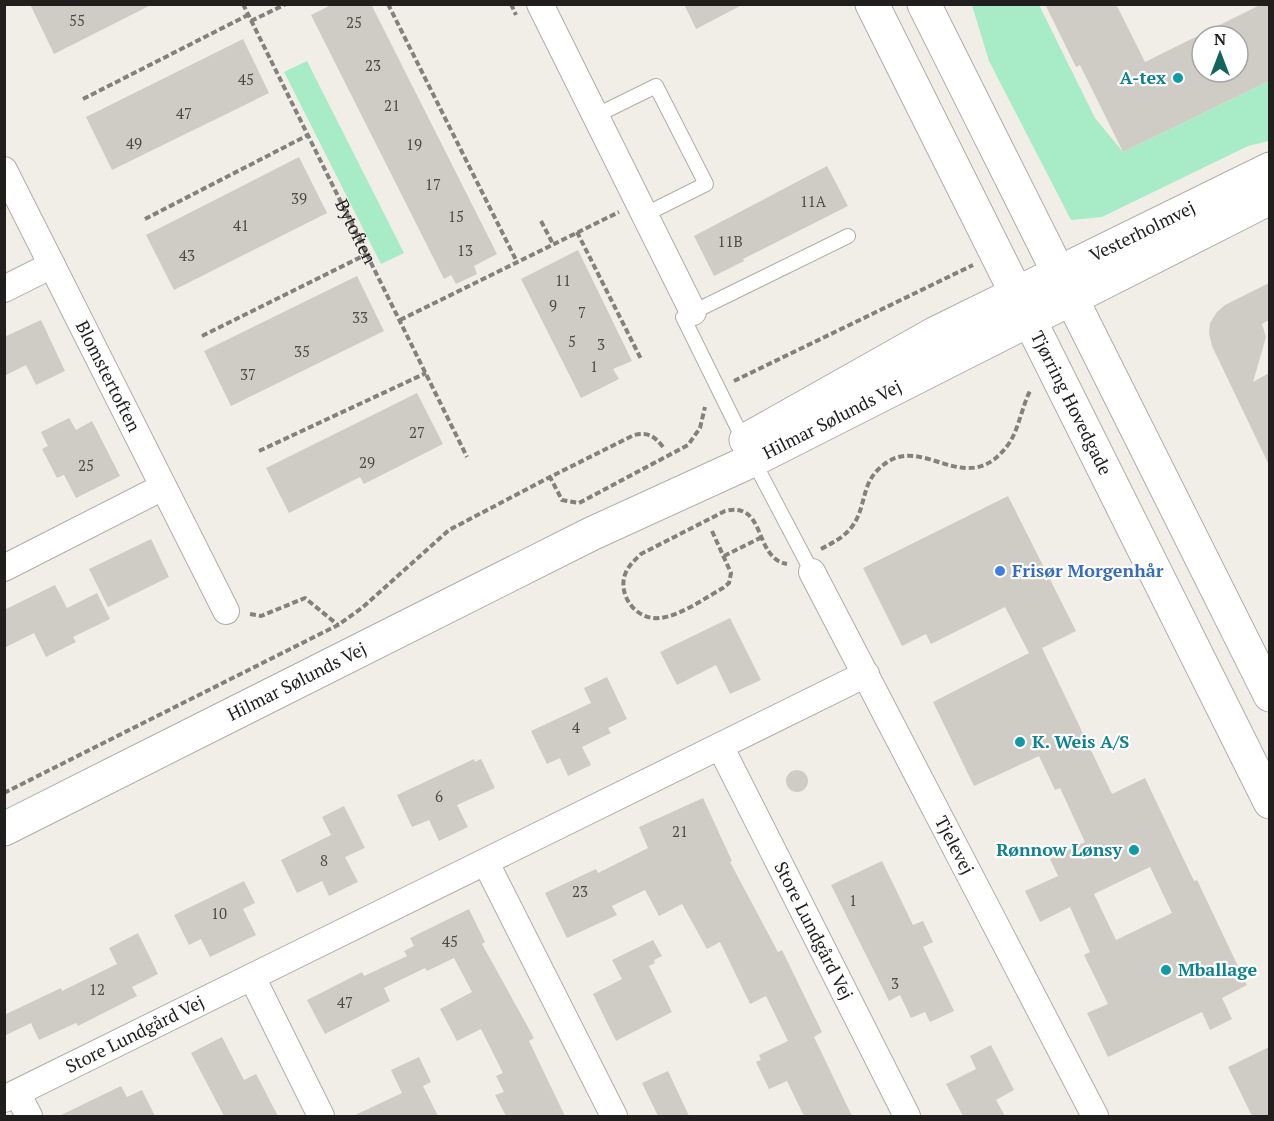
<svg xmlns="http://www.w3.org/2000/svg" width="1274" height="1121" font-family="'PT Serif',serif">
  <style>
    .green { fill: #a7ecc6 }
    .building { fill: #cfccc6; fill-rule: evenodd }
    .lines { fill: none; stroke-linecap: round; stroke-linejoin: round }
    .service-casing { stroke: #b0ada8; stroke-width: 16 }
    .minor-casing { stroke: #b0ada8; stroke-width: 28 }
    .tertiary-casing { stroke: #b0ada8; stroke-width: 35 }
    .secondary-casing { stroke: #b0ada8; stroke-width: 35 }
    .path { stroke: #83817d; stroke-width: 4; stroke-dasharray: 6 3; stroke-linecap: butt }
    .service { stroke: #fff; stroke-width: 14 }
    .minor { stroke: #fff; stroke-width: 26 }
    .tertiary { stroke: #fff; stroke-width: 33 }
    .secondary { stroke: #fff; stroke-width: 33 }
    .culture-dot { fill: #0f9aa8; stroke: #fff; stroke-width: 2 }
    .shop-dot { fill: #3f7fe0; stroke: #fff; stroke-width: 2 }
    .labels { text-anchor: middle; stroke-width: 4.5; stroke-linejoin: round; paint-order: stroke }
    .number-label { font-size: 15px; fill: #4c4a47 }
    .culture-label { font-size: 18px; font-weight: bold; fill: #0d838f; stroke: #fff; text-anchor: end }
    .street-label { font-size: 18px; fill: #201f1d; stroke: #fff }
    .shop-label { font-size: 18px; font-weight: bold; fill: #366cbe; stroke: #fff; text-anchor: start }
  </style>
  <rect width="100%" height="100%" fill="#f1eee8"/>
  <g class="green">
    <polygon points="972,5 1039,5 1095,118 1123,152 1269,81 1269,141 1248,146 1102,217 1071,220 989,61"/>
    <polygon points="307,61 404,253 381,264 284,72"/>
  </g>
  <g class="building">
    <polygon points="30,4 153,4 54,54"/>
    <polygon points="333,4 371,4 497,254 474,266 477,274 456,284 451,275 444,279 311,15"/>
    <polygon points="684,4 744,4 696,29"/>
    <path d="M1045,4H1116L1145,62L1262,4H1269V81L1123,152L1080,65L1076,67ZM1202,36H1238V72H1202Z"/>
    <polygon points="243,39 269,93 112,170 86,117"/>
    <polygon points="299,157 327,213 174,290 146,235"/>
    <polygon points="827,166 848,206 743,259 744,261 714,276 694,236"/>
    <polygon points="578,250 632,361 613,369 619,379 581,398 521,279"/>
    <polygon points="357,276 384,331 231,406 204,351"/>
    <polygon points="1269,283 1269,320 1262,324 1266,337 1253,382 1269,373 1269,465 1212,346 1209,333 1210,323 1217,312 1225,305"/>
    <polygon points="41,320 65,371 36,385 26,365 4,376 4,337"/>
    <polygon points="417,393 443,444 364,484 360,477 289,513 266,468"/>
    <polygon points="69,418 76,430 92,421 120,476 76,498 64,475 57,478 42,449 48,446 41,432"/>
    <path d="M1008,496L1076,631L1042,648L1112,794L1145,778L1194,881L1197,880L1247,985L1222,998L1232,1019L1210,1030L1202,1012L1108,1057L1087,1013L1108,1004L1084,955L1090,952L1070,907L1040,922L1025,891L1058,876L1050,859L1085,842L1060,788L1055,790L1039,756L974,786L933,702L1029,653L1005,607L931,644L926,634L902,646L863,568ZM1150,867L1172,913L1116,940L1094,894Z"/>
    <polygon points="151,539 169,577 108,607 89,569"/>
    <polygon points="55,585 67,608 97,593 110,619 73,637 76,642 46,657 34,633 4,648 4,610"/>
    <polygon points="730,618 761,680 730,694 716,665 677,685 660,652"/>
    <polygon points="607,677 627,719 608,728 611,733 582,747 591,765 568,776 560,758 547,764 531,731 591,703 584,688"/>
    <polygon points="474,759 475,762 481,759 495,788 457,805 468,827 439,841 429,820 412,827 397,795"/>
    <circle cx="797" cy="781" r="11"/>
    <polygon points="703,798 732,861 730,862 778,952 782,950 822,1032 814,1037 852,1116 804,1116 787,1081 769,1089 756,1062 761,1060 759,1055 788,1041 766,996 750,1004 720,942 707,949 682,904 659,916 645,890 612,906 617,915 567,938 545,893 596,869 598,873 648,848 639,827"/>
    <polygon points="344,806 365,848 345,857 358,882 329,896 322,881 297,893 281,860 331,835 322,817"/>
    <polygon points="882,861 913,925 923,921 933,942 923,947 954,1011 930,1022 925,1012 911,1018 900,995 889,1001 831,885"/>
    <polygon points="244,881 255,903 243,909 256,935 210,957 201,939 189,945 174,915"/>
    <polygon points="469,909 485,942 482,944 534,1038 529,1041 565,1116 506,1116 495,1095 504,1092 496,1076 503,1073 481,1029 457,1041 440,1009 472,992 454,958 427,971 425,968 384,988 390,1001 325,1034 307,1000 362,972 364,976 407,956 404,951 414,946 410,938"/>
    <polygon points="138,933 158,974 132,987 137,996 78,1026 76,1023 39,1040 31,1023 4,1036 4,1015 61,988 62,991 117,964 109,948"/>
    <polygon points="653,940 662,956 654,960 655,963 649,966 672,1012 616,1041 593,994 622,979 612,960"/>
    <polygon points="222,1037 244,1080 256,1074 278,1116 224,1116 191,1053"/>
    <polygon points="991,1045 1014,1090 996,1100 1005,1116 963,1116 946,1084 976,1069 970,1056"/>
    <polygon points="1269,1047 1269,1116 1252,1116 1228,1067"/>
    <polygon points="419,1057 431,1082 423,1086 438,1116 353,1116 402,1093 391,1070"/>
    <polygon points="668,1071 689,1116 658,1116 642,1083"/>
    <polygon points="121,1086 127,1097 142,1090 155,1116 59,1116"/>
  </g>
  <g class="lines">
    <defs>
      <g id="service">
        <polyline points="595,116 656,86 706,184 644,215"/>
        <polyline points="745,443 683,317 848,236"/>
        <polyline points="753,460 812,572"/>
      </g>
      <g id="minor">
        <polyline points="540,4 693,312"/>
        <path id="s2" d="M4,170L226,611"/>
        <polyline points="4,289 52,265"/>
        <polyline points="4,568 163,487"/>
        <path id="s3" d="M812,572L1095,1116"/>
        <path id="s4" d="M720,746L907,1116"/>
        <polyline points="486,863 614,1116"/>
        <polyline points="252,977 321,1116"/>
        <polyline points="17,1093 29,1116"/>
        <path id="s5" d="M4,1099L866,674"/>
      </g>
      <g id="tertiary">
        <path id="s6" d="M746,440L936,333L1270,169"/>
        <path id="s7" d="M4,829L591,534L753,460L1270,198"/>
      </g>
      <g id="secondary">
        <path id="s8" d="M872,4L1270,802"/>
        <polyline points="924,4 1270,695"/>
      </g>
    </defs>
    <use href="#service" class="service-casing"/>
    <use href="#minor" class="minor-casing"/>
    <use href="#tertiary" class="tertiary-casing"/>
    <use href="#secondary" class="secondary-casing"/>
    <g class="path">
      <path id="s1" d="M243,4L467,457"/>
      <polyline points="388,4 517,262"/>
      <polyline points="511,4 516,15"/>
      <polyline points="251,21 286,4"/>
      <polyline points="83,99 248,15"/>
      <polyline points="145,219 308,135"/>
      <polyline points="541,221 553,244"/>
      <polyline points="577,232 641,359"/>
      <polyline points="400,320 619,212"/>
      <polyline points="202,336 367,254"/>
      <polyline points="734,381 973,265"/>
      <path d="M663,447C654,436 649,432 634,435L550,477L562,500L579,503L688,445L700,428L705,407"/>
      <polyline points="259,451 426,373"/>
      <path d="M712,531L731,573L729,583L723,588C705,598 680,616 660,618C636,621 616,594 626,572C630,564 635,560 641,554L725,511C767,501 753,558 787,564"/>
      <path d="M821,549C832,543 843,538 851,528C869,505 858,480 889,461C927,438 970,501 1010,442C1019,427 1022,407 1030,391"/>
      <polyline points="724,556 762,537"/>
      <polyline points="250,614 261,616 305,598 338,625"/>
      <polyline points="4,793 338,625 362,608 449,530 550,477"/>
    </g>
    <use href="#service" class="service"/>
    <use href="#minor" class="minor"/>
    <use href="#tertiary" class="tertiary"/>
    <use href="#secondary" class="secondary"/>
  </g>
  <g class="culture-dot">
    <circle cx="1178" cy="78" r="6"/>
    <circle cx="1020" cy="742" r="6"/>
    <circle cx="1134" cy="850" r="6"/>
    <circle cx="1166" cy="970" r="6"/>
  </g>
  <circle class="shop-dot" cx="1000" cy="571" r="6"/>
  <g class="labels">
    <g class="number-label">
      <text x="77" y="26">55</text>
      <text x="354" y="28">25</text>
      <text x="373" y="71">23</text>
      <text x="246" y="85">45</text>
      <text x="392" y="111">21</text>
      <text x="184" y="119">47</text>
      <text x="134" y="149">49</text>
      <text x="414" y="150">19</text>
      <text x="433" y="190">17</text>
      <text x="299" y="204">39</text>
      <text x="813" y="207">11A</text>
      <text x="456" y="222">15</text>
      <text x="241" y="231">41</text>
      <text x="730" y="247">11B</text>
      <text x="465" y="256">13</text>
      <text x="187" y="261">43</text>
      <text x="563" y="286">11</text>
      <text x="553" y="311">9</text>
      <text x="582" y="318">7</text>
      <text x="360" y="323">33</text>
      <text x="572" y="347">5</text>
      <text x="601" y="350">3</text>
      <text x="302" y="357">35</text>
      <text x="594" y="372">1</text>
      <text x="248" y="380">37</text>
      <text x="417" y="438">27</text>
      <text x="367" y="468">29</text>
      <text x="86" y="471">25</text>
      <text x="576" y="733">4</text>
      <text x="439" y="802">6</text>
      <text x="680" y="837">21</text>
      <text x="324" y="866">8</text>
      <text x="580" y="897">23</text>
      <text x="853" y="906">1</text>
      <text x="219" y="919">10</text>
      <text x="450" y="947">45</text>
      <text x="895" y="989">3</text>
      <text x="97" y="995">12</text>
      <text x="345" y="1008">47</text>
    </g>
    <g class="culture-label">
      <text x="1166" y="84">A-tex</text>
      <text x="1032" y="748" text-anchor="start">K. Weis A/S</text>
      <text x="1122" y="856">Rønnow Lønsy</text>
      <text x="1178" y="976" text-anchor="start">Mballage</text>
    </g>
    <g class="street-label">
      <text dy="6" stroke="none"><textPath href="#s1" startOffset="254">Bytoften</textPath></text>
      <text dy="6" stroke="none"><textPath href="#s6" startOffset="448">Vesterholmvej</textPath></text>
      <text dy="6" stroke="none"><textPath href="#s2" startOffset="231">Blomstertoften</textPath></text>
      <text dy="6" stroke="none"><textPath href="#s8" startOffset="446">Tjørring Hovedgade</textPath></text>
      <text dy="6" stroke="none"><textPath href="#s7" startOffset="924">Hilmar Sølunds Vej</textPath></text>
      <text dy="6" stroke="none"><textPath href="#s7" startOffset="328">Hilmar Sølunds Vej</textPath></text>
      <text dy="6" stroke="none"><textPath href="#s3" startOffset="308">Tjelevej</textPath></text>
      <text dy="6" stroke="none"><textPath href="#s4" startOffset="207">Store Lundgård Vej</textPath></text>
      <text dy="6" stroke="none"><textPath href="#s5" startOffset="146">Store Lundgård Vej</textPath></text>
    </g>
    <g class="shop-label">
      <text x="1012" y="577">Frisør Morgenhår</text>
    </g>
  </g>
  <rect width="1274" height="1121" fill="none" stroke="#201f1d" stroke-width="12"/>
  <g transform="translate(1220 54)"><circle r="28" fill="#ffffff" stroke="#a6a5a5" stroke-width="1.5"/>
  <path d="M0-4.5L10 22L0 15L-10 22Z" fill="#15635f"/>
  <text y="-9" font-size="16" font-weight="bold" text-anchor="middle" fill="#201f1d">N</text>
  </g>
</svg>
